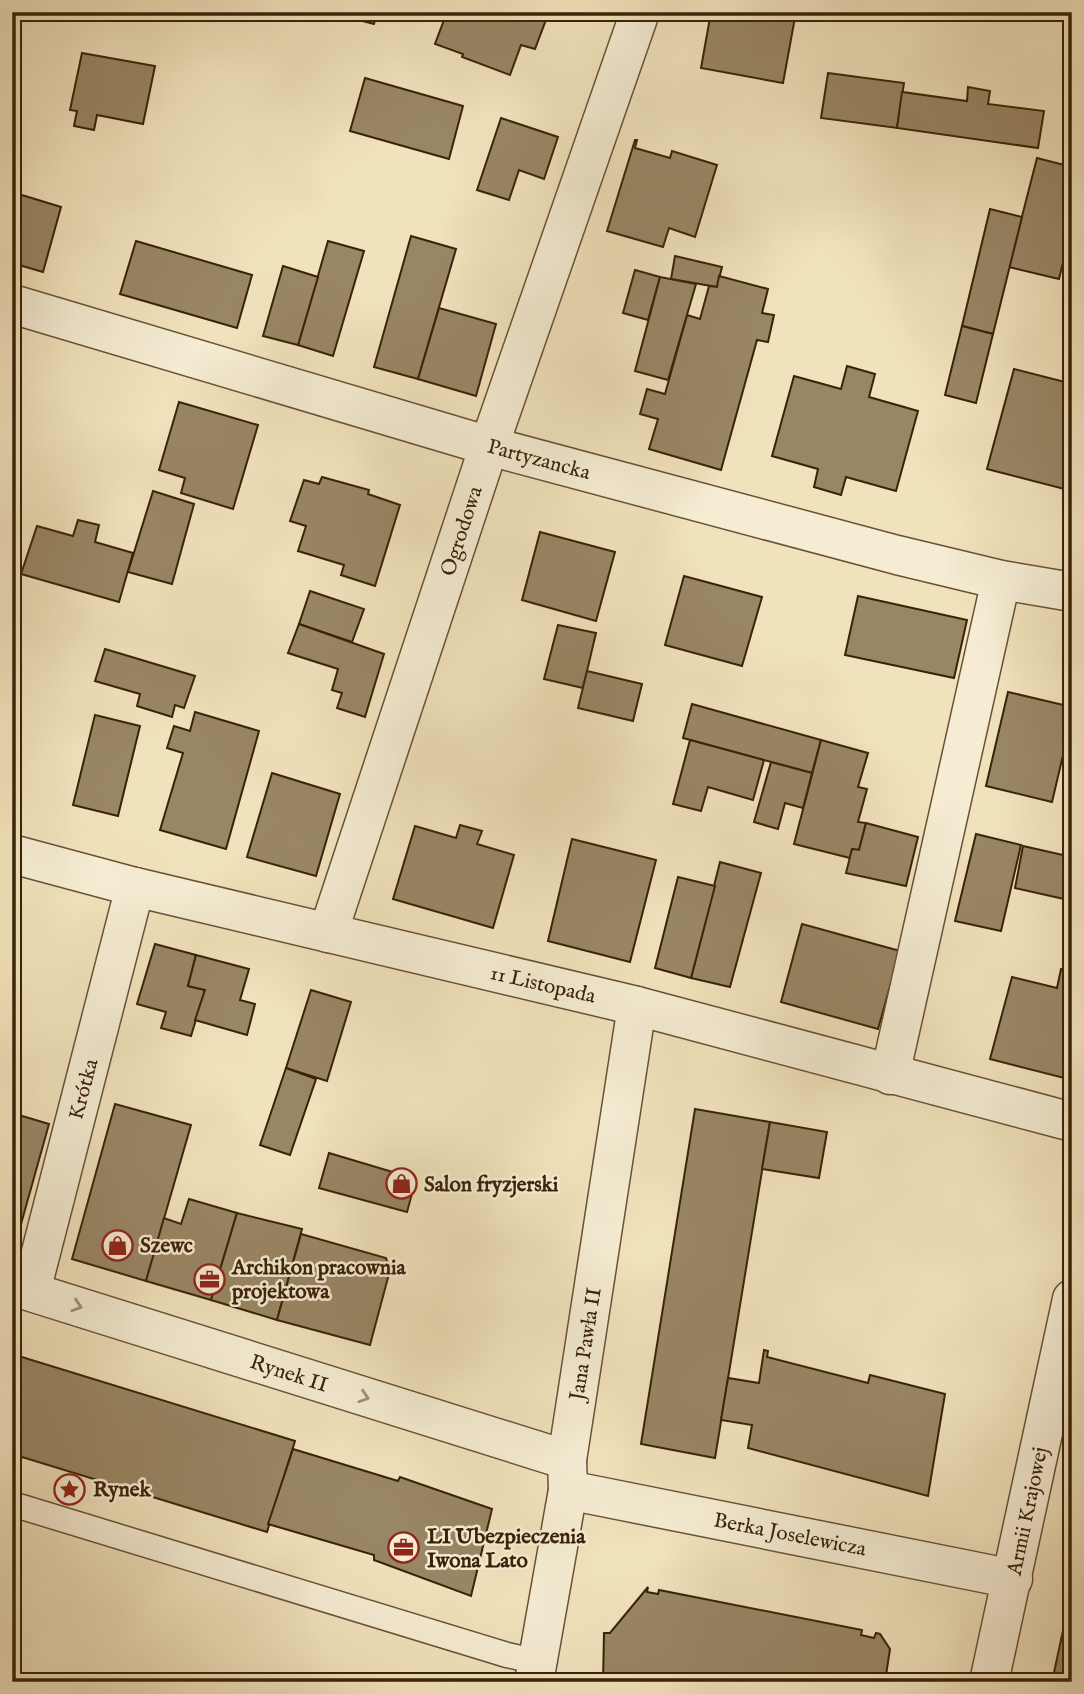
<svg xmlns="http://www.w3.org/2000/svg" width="1084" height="1694" font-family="'IM FELL English',serif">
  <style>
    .building { fill: #998665; stroke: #3a2208; stroke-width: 2 }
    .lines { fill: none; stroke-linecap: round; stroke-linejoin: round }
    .service-casing { stroke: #685235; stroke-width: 27 }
    .minor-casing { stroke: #685235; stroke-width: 41 }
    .service { stroke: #f5ecd3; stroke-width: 24 }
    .minor { stroke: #f5ecd3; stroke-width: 38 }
    .oneway { stroke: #a19178 }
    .labels { text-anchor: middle; stroke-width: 5; stroke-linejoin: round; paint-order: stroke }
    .street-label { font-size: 21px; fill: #3a2208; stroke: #f5ecd3 }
    .poi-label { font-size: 21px; font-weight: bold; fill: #3a2208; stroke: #f5ecd3; text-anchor: start }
  </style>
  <rect width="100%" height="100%" fill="#f0e2bb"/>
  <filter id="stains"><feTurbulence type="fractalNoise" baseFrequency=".00286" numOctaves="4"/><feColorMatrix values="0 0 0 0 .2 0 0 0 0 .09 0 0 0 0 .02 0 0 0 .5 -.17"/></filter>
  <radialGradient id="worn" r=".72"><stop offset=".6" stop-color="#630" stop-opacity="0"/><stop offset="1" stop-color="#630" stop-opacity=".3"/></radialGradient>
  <g class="building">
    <polygon points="328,12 377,12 374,24"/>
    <polygon points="447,12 534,12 547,17 535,49 521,45 510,75 462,57 463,54 435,44"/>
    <polygon points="711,12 796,12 783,83 701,68"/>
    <polygon points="82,53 155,66 143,124 97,115 94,130 74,126 77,111 70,110"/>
    <polygon points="828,73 904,83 897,128 821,118"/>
    <polygon points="365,78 463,106 449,159 350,131"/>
    <polygon points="968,87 990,91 988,104 1044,111 1038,148 897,128 902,92 967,101"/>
    <polygon points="501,118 558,137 544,179 519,170 509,200 477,190"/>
    <polygon points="635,140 637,140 635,148 670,158 672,151 717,165 695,237 669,228 663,247 607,231"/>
    <polygon points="1037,158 1072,167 1072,225 1059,279 1009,267"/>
    <polygon points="12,192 61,207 43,272 12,263"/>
    <polygon points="990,209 1022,217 993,334 962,326"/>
    <polygon points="411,236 456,249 418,379 374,367"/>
    <polygon points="136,241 252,275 237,328 120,294"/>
    <polygon points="328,241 364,251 333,356 298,345"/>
    <polygon points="675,256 722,267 717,287 671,279"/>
    <polygon points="283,266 318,277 298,345 263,336"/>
    <polygon points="635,270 660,277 648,320 623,313"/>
    <polygon points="719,276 768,289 762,313 774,315 768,342 757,340 721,470 649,449 658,419 640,414 647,389 665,394 687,315 700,319 709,286 717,287"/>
    <polygon points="660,277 696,284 668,380 635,371"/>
    <polygon points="439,308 496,324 476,396 418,379"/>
    <polygon points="962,326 993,334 976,403 945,395"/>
    <polygon points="847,366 875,374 869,397 918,411 896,491 846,477 841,495 814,487 818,469 772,456 794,376 841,389"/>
    <polygon points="1014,369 1065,382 1064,390 1072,392 1072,491 987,469"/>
    <polygon points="179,402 258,425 233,509 181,493 185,478 159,470"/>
    <polygon points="322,477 369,490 368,494 400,505 375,586 341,575 344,565 298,551 306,526 290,521 304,480 319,484"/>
    <polygon points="153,491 194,504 172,584 128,572"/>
    <polygon points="78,520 99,525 95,542 133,553 119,602 21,574 37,526 73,536"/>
    <polygon points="540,532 615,552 596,621 522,600"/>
    <polygon points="684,576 762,597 742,666 665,645"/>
    <polygon points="310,591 364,609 352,642 299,624"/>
    <polygon points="858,596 967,620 954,678 845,655"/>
    <polygon points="299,624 384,654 365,717 337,708 342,693 332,690 338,669 288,653"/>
    <polygon points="558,625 596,633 583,688 544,679"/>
    <polygon points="105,649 195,676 184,708 175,705 172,717 137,706 140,694 95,681"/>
    <polygon points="587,671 642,684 633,721 578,708"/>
    <polygon points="1008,692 1072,707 1072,717 1052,802 986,786"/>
    <polygon points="692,704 821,740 812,773 683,738"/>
    <polygon points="195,712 259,731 226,849 160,830 183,753 167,748 174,726 190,731"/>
    <polygon points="95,715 140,726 118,816 73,805"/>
    <polygon points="690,740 764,760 753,800 708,787 701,811 673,804"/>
    <polygon points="821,740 868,753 858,787 867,789 858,822 866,823 859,850 852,849 850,858 794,844"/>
    <polygon points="771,762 812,773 803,808 785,803 778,829 754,822"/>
    <polygon points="272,773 340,794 316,876 247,857"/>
    <polygon points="866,823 918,837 906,886 846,873 852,849 859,850"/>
    <polygon points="460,825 482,831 477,844 514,855 493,928 393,899 415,826 456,838"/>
    <polygon points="976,834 1021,845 1001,931 955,921"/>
    <polygon points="572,839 656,860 630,962 548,941"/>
    <polygon points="1023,846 1072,857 1064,899 1015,888"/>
    <polygon points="720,862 761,873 730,987 691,978"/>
    <polygon points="678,877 715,886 691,978 655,968"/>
    <polygon points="12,905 20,907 12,932"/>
    <polygon points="802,924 900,951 878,1029 781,1002"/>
    <polygon points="155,944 196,955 188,986 205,990 191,1036 161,1028 166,1012 137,1004"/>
    <polygon points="196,955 249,969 240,1000 255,1004 247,1035 195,1020 205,990 188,986"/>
    <polygon points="1061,969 1072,972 1072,1080 990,1059 1012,977 1057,988"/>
    <polygon points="311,990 351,1002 327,1081 286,1068"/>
    <polygon points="286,1068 316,1079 290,1155 260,1145"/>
    <polygon points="115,1104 191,1125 146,1281 72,1259"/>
    <polygon points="695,1109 770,1122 715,1458 641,1444"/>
    <polygon points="12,1113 49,1124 16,1242 12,1241"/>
    <polygon points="770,1122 827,1132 819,1178 762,1169"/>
    <polygon points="329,1153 416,1179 407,1212 319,1188"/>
    <polygon points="189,1199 237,1213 211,1300 146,1281 164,1218 181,1224"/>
    <polygon points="237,1213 302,1229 277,1320 211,1300"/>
    <polygon points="301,1234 386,1258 390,1270 370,1345 277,1320"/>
    <polygon points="764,1350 768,1351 767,1357 868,1383 870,1375 945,1394 928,1496 748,1448 752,1425 721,1420 728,1378 759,1383"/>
    <polygon points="12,1354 295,1441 267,1532 12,1454"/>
    <polygon points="293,1449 398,1481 400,1477 492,1509 471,1596 374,1560 374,1555 268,1524"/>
    <polygon points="648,1587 647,1592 658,1594 659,1590 862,1630 861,1635 874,1638 876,1633 880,1634 890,1649 885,1682 603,1682 604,1633 610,1633"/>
    <polygon points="1065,1621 1072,1623 1072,1682 1052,1682"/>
  </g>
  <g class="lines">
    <defs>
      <polyline id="service" points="12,1504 507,1655 538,1662"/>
      <g id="minor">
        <polyline points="12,304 489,446 897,555 1001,580 1072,592"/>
        <polyline points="12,854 135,887 637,1006 1072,1122"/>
        <polyline points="328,933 489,446 640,12"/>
        <polyline points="890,1075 1001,580"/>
        <polyline points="12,1286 567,1460"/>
        <polyline points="31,1291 135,887"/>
        <polyline points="568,1490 1013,1579"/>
        <polyline points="534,1682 568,1490 567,1460 637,1006"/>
        <polyline points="989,1682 1072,1299"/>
      </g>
    </defs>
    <use href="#service" class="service-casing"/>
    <use href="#minor" class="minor-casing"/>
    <use href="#service" class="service"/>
    <use href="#minor" class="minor"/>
  </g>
  <defs><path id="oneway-chevron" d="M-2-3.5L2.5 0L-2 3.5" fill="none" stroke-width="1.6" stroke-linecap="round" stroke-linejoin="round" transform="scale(1.75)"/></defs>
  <g class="oneway">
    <use href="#oneway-chevron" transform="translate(77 1306) rotate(18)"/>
    <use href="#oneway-chevron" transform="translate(364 1397) rotate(18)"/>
  </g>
  <defs>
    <symbol id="shop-ring" viewBox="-11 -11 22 22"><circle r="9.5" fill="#f5ecd3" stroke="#8f2418" stroke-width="1.5"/><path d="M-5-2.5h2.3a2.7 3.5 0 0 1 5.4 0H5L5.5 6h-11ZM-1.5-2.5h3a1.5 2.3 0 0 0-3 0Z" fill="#8f2418"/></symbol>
    <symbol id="office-ring" viewBox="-11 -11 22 22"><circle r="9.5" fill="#f5ecd3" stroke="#8f2418" stroke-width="1.5"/><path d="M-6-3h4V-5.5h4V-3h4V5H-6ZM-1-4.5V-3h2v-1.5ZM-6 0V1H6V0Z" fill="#8f2418"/></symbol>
    <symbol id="sight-ring" viewBox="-11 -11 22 22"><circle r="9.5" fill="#f5ecd3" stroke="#8f2418" stroke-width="1.5"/><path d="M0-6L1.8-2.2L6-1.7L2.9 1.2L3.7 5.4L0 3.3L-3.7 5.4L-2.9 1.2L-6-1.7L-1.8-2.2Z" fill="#8f2418"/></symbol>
  </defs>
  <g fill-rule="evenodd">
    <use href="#shop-ring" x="384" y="1166" width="35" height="35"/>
    <use href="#shop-ring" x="100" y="1228" width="35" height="35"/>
    <use href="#office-ring" x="192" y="1262" width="35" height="35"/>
    <use href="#sight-ring" x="52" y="1472" width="35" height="35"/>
    <use href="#office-ring" x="386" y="1530" width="35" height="35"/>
  </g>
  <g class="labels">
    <g class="street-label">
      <text transform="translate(539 459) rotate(15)" y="7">Partyzancka</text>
      <text transform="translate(461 531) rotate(-72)" y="7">Ogrodowa</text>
      <text transform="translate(543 984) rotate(13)" y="7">11 Listopada</text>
      <text transform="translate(83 1089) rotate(-75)" y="7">Krótka</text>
      <text transform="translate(585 1344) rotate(-81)" y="7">Jana Pawła II</text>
      <text transform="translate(289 1373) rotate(18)" y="7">Rynek II</text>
      <text transform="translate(1027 1511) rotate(-78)" y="7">Armii Krajowej</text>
      <text transform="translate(790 1534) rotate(11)" y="7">Berka Joselewicza</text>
    </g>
    <g class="poi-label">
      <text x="424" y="1191">Salon fryzjerski</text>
      <text x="140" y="1252">Szewc</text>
      <text x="232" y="1274">Archikon pracownia<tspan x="232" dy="24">projektowa</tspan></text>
      <text x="93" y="1496">Rynek</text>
      <text x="427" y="1543">LI Ubezpieczenia<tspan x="427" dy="24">Iwona Lato</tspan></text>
    </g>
  </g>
  <rect width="1084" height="1694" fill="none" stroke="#f0e2bb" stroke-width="42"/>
  <rect x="14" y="14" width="1056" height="1666" fill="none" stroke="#3a2208" stroke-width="3.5"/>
  <rect x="21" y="21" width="1042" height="1652" fill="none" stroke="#3a2208" stroke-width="2"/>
  <rect width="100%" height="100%" filter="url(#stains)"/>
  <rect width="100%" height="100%" fill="url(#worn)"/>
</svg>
